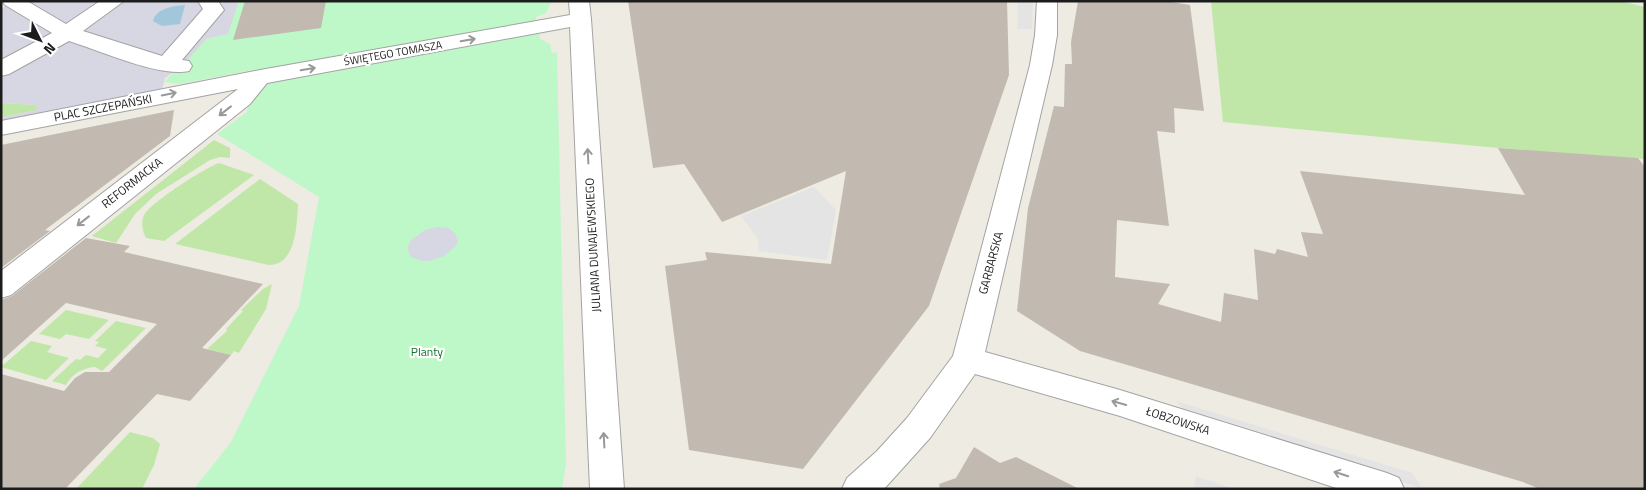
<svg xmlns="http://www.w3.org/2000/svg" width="1646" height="490" font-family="'Titillium Web',sans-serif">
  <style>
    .grass { fill: #c0e7a7 }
    .park { fill: #bef8c9 }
    .parking { fill: #e4e4e4 }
    .plaza { fill: #d7d6e3 }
    .water { fill: #a2c7db }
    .building { fill: #c2bab1 }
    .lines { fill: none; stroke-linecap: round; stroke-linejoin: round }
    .street-casing { stroke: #a3a3a3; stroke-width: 2 }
    .street { fill: #fff; fill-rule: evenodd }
    .oneway { stroke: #999 }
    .labels { text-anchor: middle; stroke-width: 4.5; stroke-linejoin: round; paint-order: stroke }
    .far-street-label { font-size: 11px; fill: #1c1c1c; stroke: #fff }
    .street-label { font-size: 12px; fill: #1c1c1c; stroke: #fff }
    .park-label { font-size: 12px; fill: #0d7722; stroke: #fff }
  </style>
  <rect width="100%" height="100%" fill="#edebe2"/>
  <g class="grass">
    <polygon points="1211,1 1620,1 1645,7 1645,159 1498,148 1223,122"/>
    <polygon points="1,103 36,105 39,108 33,111 1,117"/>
    <polygon points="214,140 230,148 230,158 220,157 210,160 156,194 135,214 116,243 92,236"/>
    <path d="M219,163L254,175L164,241L146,238C142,231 141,222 144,215C150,203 206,167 219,163Z"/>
    <path d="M260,179L298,204C297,225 296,265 269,265L175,244Z"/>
    <polygon points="272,284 266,309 239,353 234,351 231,355 207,349 227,331 226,329 243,311 241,310 263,289"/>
    <polygon points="66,310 109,320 89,339 66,334 60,339 39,334"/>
    <path d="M116,321L146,328L102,371L95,367C82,368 72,374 66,385L52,381L76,359L80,360L86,355L98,358L107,349L95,346L99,342L95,341Z"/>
    <polygon points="31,341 52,346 47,352 69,358 46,380 1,367"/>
    <polygon points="130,432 153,438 160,444 154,465 142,489 76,489"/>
  </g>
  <polygon class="park" points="239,1 552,1 546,13 536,17 540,39 550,44 552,53 557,52 566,464 562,489 194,489 231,442 299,306 319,197 217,134 247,112 253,70 179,84 164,82 206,39 228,34"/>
  <g class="parking">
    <polygon points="1018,1 1033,1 1032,29 1017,29"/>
    <polygon points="814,187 836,210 827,260 758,251 759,241 741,216"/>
    <polygon points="1176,401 1412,473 1422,488 1187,414"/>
    <polygon points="1196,476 1234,489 1194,489"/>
  </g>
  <g class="plaza">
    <polygon points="1,1 239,1 228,34 206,39 183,65 165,78 162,90 1,121 1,117 33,111 39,107 36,105 1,103 1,9 7,5"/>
    <polygon points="437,227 448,228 455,233 458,242 455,247 444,256 429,261 422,261 411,257 407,248 411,240 425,230"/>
  </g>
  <path class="water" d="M185,5L180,24L162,26L153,21C156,8 174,6 185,5Z"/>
  <g class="building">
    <polygon points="245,1 326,1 321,28 233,40"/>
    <polygon points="628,1 1007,1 1009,75 929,306 803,469 689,450 665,266 707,260 705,252 831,264 846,171 722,222 684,164 653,168"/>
    <polygon points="1078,1 1165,1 1190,5 1204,111 1174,108 1175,133 1157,131 1169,226 1117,220 1115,277 1170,284 1158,304 1221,322 1224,293 1258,300 1254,249 1275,254 1277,249 1308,257 1301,232 1323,234 1300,171 1525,195 1498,148 1638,158 1645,167 1645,489 1540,489 1523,482 1080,351 1017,311 1028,208 1054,106 1064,107 1065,64 1072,64 1071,42"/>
    <polygon points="174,110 170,136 45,230 50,231 1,268 1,145"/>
    <polygon points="86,238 130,246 124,252 263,284 202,348 231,355 190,401 157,394 65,489 1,489 1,374 64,391 75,378 85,372 109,372 157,324 66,303 1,361 1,300 12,296"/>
    <polygon points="974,447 1000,463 1016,457 1079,489 940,489 939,484 956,478"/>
  </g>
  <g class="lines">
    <defs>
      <g id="street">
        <path d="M2,1H27L66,24L100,1H124L83,31L162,56L203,9L198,1H218L224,10L182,60L189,61L192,66L189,71C161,78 98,50 69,41L9,74L1,76V60L52,33L5,5Z"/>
        <polygon points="569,1 589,1 591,19 624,489 590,489 570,27 267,83 250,104 11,295 1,298 1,271 238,89 1,135 1,121 260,70 570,15"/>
        <polygon points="1037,1 1057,1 1057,35 1052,65 985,352 1120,390 1387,473 1399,478 1404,489 1339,489 1120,416 975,374 930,438 884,489 842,489 847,478 877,451 907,418 953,356 1030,65 1035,35"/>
      </g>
    </defs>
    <use href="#street" class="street-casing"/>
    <use href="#street" class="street"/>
  </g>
  <defs><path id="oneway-shaft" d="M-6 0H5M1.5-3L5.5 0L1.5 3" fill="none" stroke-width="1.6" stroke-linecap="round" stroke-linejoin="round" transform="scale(1.25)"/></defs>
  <g class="oneway">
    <use href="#oneway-shaft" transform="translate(468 40) rotate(-10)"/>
    <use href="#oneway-shaft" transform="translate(308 69) rotate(-10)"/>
    <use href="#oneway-shaft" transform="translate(169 94) rotate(-11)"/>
    <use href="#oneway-shaft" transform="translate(225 111) rotate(142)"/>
    <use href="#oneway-shaft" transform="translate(588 156) rotate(-93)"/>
    <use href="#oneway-shaft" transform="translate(83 221) rotate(142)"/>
    <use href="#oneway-shaft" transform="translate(1119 403) rotate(-164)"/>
    <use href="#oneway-shaft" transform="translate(604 440) rotate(-93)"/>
    <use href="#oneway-shaft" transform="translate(1341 474) rotate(-162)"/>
  </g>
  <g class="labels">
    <g class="far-street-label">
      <text transform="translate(393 53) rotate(-10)" y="4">ŚWIĘTEGO TOMASZA</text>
    </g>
    <g class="street-label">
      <text transform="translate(103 108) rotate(-11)" y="4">PLAC SZCZEPAŃSKI</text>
      <text transform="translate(132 183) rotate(-38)" y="4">REFORMACKA</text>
      <text transform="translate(593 245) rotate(-93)" y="4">JULIANA DUNAJEWSKIEGO</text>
      <text transform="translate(991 263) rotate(-75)" y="4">GARBARSKA</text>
      <text transform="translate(1178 421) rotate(18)" y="4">ŁOBZOWSKA</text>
    </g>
    <g class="park-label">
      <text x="427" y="356">Planty</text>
    </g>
  </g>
  <rect width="1646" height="490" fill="none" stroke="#1c1c1c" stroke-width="5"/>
  <g transform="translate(40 40) rotate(132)" stroke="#ffffff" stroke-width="4" paint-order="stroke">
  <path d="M0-4L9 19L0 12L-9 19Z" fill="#1c1c1c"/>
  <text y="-8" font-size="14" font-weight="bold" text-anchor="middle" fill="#1c1c1c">N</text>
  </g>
</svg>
